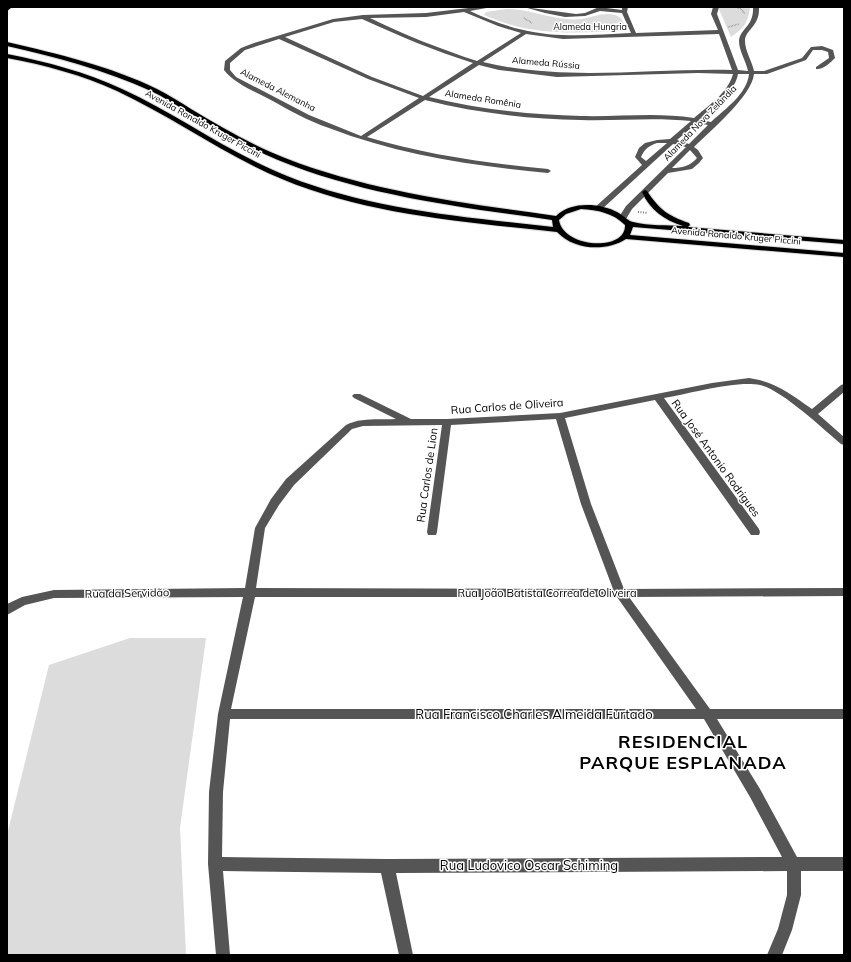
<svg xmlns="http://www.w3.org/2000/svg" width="851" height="962" font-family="Mulish,sans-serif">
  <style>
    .green { fill: #dcdcdc }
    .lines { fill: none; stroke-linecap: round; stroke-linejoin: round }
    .major-casing { stroke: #dbdbdb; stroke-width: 2 }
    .path-far1 { stroke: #777; stroke-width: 1.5; stroke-dasharray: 0.5 1; stroke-linecap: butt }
    .path { stroke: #777; stroke-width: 2; stroke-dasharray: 1 1.5; stroke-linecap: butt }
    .minor { fill: #555; fill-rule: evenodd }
    .major { fill: #000; fill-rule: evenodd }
    .labels { text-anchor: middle; stroke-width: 3; stroke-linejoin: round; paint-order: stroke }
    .far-street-label { font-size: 9px; fill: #000; stroke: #fff }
    .street-label { font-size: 11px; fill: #000; stroke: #fff }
    .near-street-label { font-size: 13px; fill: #000; stroke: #fff }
    .near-district-label { font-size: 18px; font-weight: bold; letter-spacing: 1px; fill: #000; stroke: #fff }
  </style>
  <rect width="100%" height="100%" fill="#fff"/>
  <g class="green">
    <path d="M718,7H750C748,23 744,28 731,37Z"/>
    <path d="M506,9C532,9 557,22 582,19C593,17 603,12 615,15C622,17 623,22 626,28L620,31C570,33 531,36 484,15L486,12Z"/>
    <polygon points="130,638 206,638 180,828 186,955 7,955 7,835 49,665"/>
  </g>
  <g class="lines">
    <defs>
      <g id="major">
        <polygon points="7,7 12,7 7,11"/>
        <path d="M7,42C58,54 110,66 157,89C169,95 180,102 191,109C221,127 252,145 285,158C372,192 464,203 556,216C571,201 600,203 617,212C623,215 628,221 633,222C649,226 667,225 683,226C664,220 650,210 642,192L645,190L647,191C659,209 668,216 689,223L690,225L688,227L844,240V244L633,227L630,235L844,253V257L626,239C606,252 574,250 557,232C465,222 368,215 282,179C224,155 173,117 117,91C82,75 45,65 7,58V54C47,62 86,72 122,89C179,115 229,153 287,176C372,210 464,217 553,227L552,220C460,207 366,196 278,160C247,147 217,129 188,112C175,105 164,97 151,91C105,70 56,57 7,46ZM581,209C598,210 613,213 625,225C626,252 563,248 559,220L566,214Z"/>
      </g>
    </defs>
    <use href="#major" class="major-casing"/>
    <g class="path-far1">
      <polyline points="736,7 741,9 745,14"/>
      <polyline points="524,18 532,23"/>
      <polyline points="728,27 739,24"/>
    </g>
    <polyline class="path" points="638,212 648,213"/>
    <g class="minor">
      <path d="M477,7H492L470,11C499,25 530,34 562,35C585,36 608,34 631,33L622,13L600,11L585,16L565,17L545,13L524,7L576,14L585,13L599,7L622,10V7H628L627,12L636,33L718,30L711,14L713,7H719L717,14L738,70L748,71C746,61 739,51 739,41C740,28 754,27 753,7H759C760,27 745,29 745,41C745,51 752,61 754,71H764L802,58L811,47L822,46L833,50L835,58C830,63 823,70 816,69V67L829,58L828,52L822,50H813L806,60L767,74H754C752,96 710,131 694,147L698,150L703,158L699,163L692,169L668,173L632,209L626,219H623L619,217L626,206L686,147L673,144L601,210H595L594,208L642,165L635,157L639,148L645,143L657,140L670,139L691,121C654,117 618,121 581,120C529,119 476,113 425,100L367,137C426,155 487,163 548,169L551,171L548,173C474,166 399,155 329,128C308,121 289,110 269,99C254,91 235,84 224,70L225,61L241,48L254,43L333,19L363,15L426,13ZM464,12L498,26L521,33L477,61C440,49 405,35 370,18L426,17ZM362,19C399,36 435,51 473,63L423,96L372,77L285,37L334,22ZM526,34L563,39L719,34L732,70C649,68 565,82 483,62ZM279,39L368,79L419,98L361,136L309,115L236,77L230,70V63L245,50ZM479,65L499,70L557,77L698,73L733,74C728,93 708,106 694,118C657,112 619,117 581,116C530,115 478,109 429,97ZM738,74H749C747,94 725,109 711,122L700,120C714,107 734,94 738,74ZM697,123L708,125L689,144L677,140ZM657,143H667L646,161L641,157C645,148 649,146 657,143ZM690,150L697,158C690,166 682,168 672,168Z"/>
      <path d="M749,378C776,382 790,394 812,409L841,385L844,384V392L818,414L844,437V445L841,444C823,429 782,390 760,385C737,380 688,394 664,398L759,529L760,532L759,535H751L655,400L565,418L591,504L624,589L844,588V596L629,597L710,709H844V719H717L760,789L797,857H844V871H801V895L792,930L782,955H767L778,929L787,895V871L396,873L413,955H399L381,873L223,871L230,955H216L208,864L209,792L218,714L243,597L54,598L25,605L7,615V604L22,597L54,590L245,588L255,528L271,499L286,479L346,425C361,417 380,420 396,419L354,398L352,396L354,394H360L411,419H447L560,413L712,383ZM556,419L581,504L613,589L256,588L265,528L279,505L294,485L352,429L363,426L442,425L427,532L428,535H436L437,532L451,425ZM255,597H617L696,709H231ZM230,719H704L750,797L782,857L387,859L222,857L223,792Z"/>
    </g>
    <use href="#major" class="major"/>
  </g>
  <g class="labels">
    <g class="far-street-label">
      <text x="590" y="30">Alameda Hungria</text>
      <text transform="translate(546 63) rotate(5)" y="3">Alameda Rússia</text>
      <text transform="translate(278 90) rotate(27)" y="3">Alameda Alemanha</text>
      <text transform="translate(483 99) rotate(9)" y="3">Alameda Romênia</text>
      <text transform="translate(700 123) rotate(-46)" y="3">Alameda Nova Zelãndia</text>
      <text transform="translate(203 124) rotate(29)" y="3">Avenida Ronaldo Kruger Piccini</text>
      <text transform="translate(736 236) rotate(5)" y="3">Avenida Ronaldo Kruger Piccini</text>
    </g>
    <g class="street-label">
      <text transform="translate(507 406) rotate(-4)" y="4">Rua Carlos de Oliveira</text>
      <text transform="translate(716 458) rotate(54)" y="4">Rua José Antonio Rodrigues</text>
      <text transform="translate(427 475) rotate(-82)" y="4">Rua Carlos de Lion</text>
      <text transform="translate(127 593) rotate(-1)" y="4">Rua da Servidão</text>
      <text x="547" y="597">Rua João Batista Correa de Oliveira</text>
    </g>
    <g class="near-street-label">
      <text x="534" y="719">Rua Francisco Charles Almeida Furtado</text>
      <text x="529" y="870">Rua Ludovico Oscar Schiming</text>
    </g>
    <g class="near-district-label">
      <text x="683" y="748">RESIDENCIAL<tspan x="683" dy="21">PARQUE ESPLANADA</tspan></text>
    </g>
  </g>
  <rect width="851" height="962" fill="none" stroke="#000000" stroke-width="16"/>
</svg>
